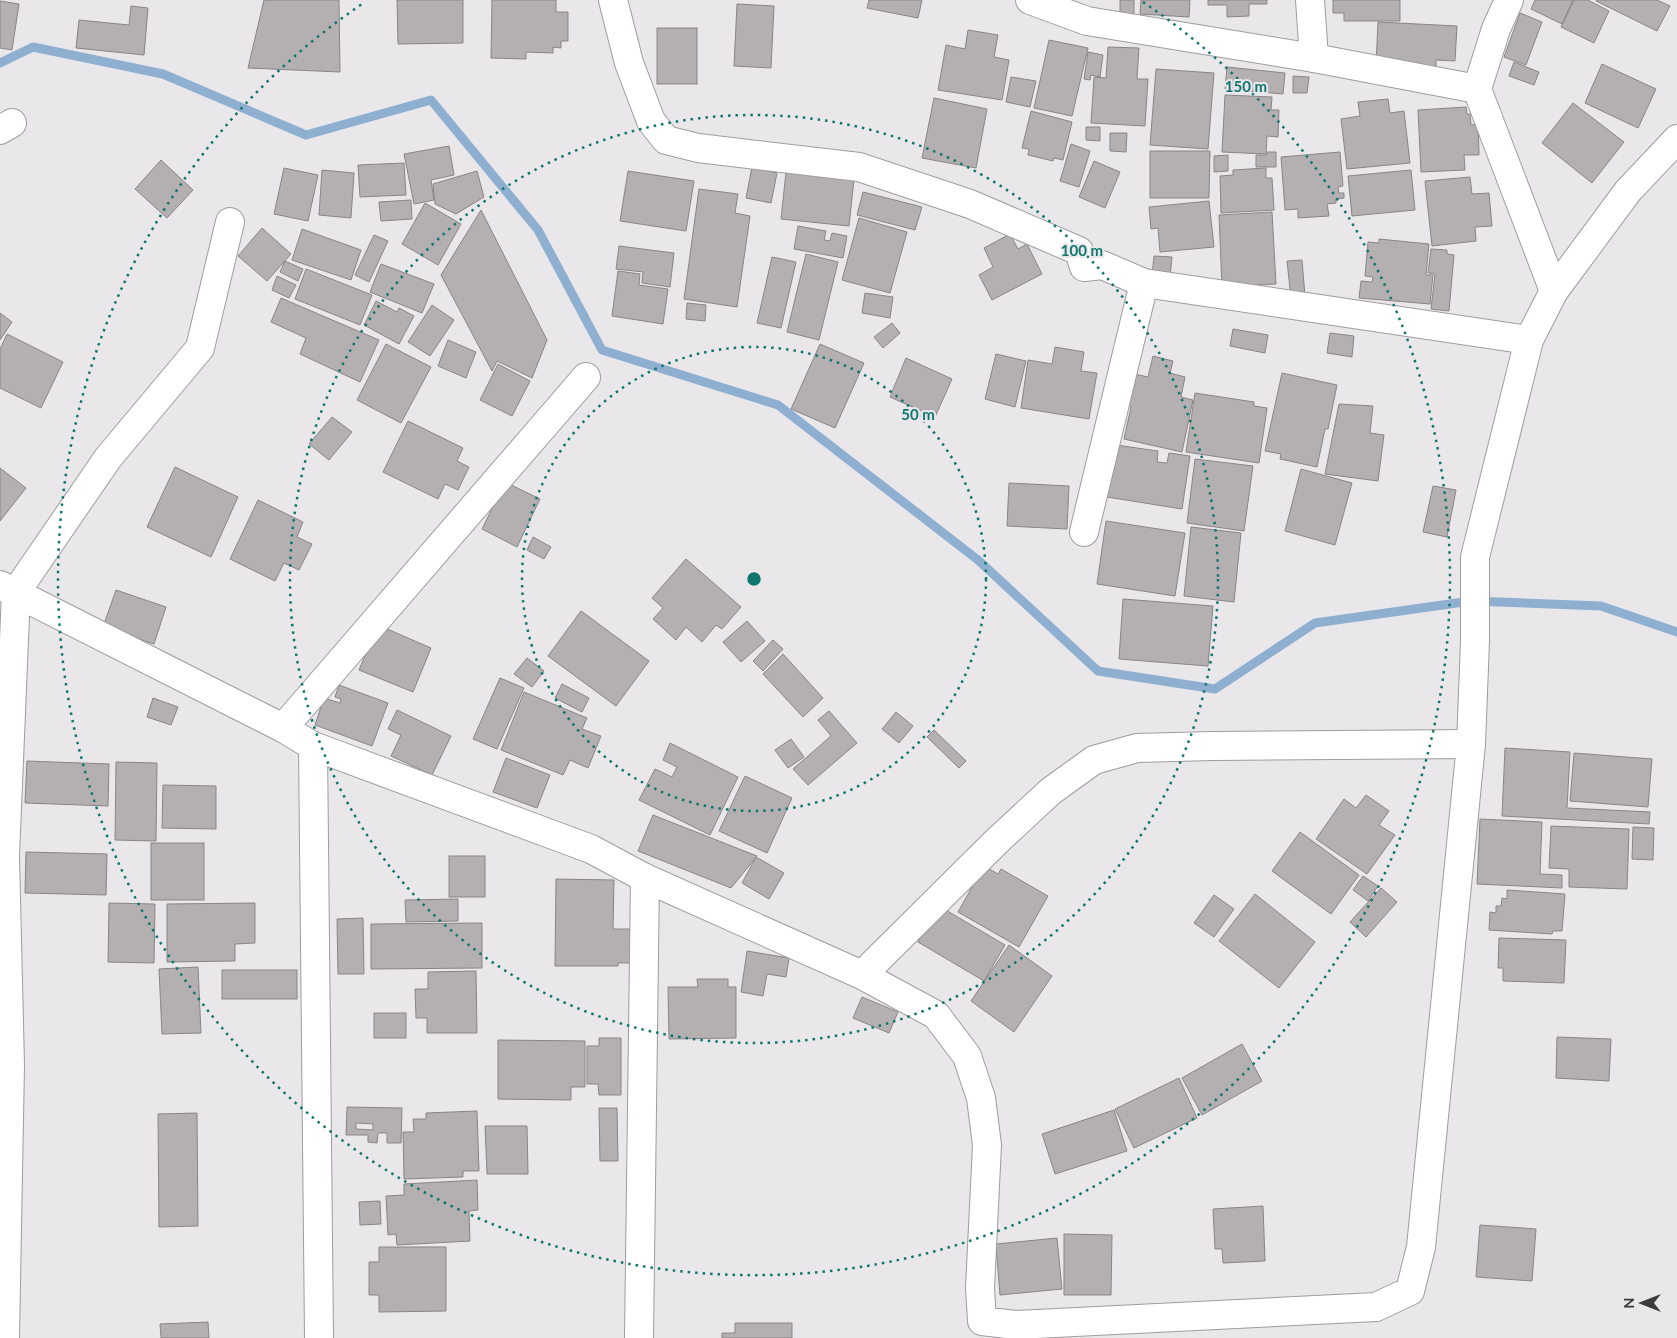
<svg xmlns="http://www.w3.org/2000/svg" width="1677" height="1338" font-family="Lato,sans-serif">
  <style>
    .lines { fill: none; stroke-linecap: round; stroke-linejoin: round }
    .stream { stroke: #8eafd0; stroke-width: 9 }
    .building { fill: #b4afb1; stroke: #898587; fill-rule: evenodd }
    .minor-casing { stroke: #9f9c9f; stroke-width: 30 }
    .minor { stroke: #fff; stroke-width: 28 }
    .ring { fill: none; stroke: #0f766e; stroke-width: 2.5; stroke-dasharray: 2.5 5 }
    .centre { fill: #0f766e; stroke: #eae7eb; stroke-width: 2.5 }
    .ring-label { font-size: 15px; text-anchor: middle; font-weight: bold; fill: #0f766e; stroke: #eae7eb; stroke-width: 4; stroke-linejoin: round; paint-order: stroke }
  </style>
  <rect width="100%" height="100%" fill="#eae7eb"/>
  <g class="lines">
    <polyline class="stream" points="0,63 33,47 163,74 306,135 431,100 538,230 602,350 778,405 978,560 1098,671 1215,689 1315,623 1471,601 1601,606 1677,632"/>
  </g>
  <g class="building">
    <polygon points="264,0 339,0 340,72 248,68"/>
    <polygon points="397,0 463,0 463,43 398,44"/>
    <polygon points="492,0 556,0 556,12 568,12 568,41 561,41 561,48 553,47 553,53 526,52 526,59 491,58"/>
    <polygon points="869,0 922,0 918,18 867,8"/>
    <rect x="1120" y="0" width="14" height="16"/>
    <polygon points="1141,0 1190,0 1189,17 1140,14"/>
    <polygon points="1208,0 1267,0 1267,4 1249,4 1249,16 1227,17 1227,5 1208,5"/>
    <polygon points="1333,0 1400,0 1400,21 1344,21 1344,13 1333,13"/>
    <polygon points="1535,0 1573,0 1562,24 1531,9"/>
    <polygon points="1574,0 1588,0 1609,11 1594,43 1561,27"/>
    <polygon points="1596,0 1657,0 1670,6 1657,31 1596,1"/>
    <polygon points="0,1 19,4 12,50 0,48"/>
    <polygon points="737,4 774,6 771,68 734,66"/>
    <polygon points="131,6 148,8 144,55 76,48 79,20 129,25"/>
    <polygon points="1520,13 1542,22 1526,65 1504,57"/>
    <polygon points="1378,22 1457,26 1455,61 1436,60 1436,68 1376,65"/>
    <rect x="657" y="28" width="40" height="56"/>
    <polygon points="968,30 998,35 994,57 1009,60 1002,100 938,90 946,45 965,49"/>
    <polygon points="1049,40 1088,48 1072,116 1034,108"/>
    <polygon points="1108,47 1139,48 1137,79 1148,79 1145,126 1091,123 1094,77 1106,78"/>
    <polygon points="1088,52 1103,55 1100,77 1091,75 1090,80 1084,79"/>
    <polygon points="1514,62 1539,72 1534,85 1509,76"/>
    <polygon points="1602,64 1656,89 1638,128 1585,103"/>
    <polygon points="1227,67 1285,73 1283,94 1225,89"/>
    <polygon points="1156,69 1214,73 1208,149 1150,145"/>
    <polygon points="1293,76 1309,77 1307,93 1293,93"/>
    <polygon points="1011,77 1036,81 1030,107 1006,102"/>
    <polygon points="1225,95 1272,97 1271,110 1279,110 1278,137 1267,136 1266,154 1222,152"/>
    <polygon points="934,98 987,109 976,168 922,158"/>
    <polygon points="1388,99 1390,113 1404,111 1410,163 1347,169 1341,119 1360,116 1358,102"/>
    <polygon points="1573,103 1624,142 1592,183 1542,143"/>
    <polygon points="1466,107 1467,114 1470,114 1471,125 1478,124 1479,155 1464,155 1465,170 1421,172 1418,110"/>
    <polygon points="1031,111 1072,122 1063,160 1054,158 1053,161 1028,155 1029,149 1022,148"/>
    <polygon points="1086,127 1100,127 1100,141 1086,140"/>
    <polygon points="1110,133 1127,133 1126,152 1110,151"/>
    <polygon points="1071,144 1090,151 1079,187 1060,181"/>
    <polygon points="449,146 454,175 431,180 434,200 414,204 404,154"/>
    <polygon points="1150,151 1210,151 1209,198 1150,198"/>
    <polygon points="1267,152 1276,152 1276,167 1256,167 1256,155 1267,155"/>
    <polygon points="1340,152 1343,186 1338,187 1339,193 1344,193 1344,198 1336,199 1336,203 1327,204 1329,216 1298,218 1298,209 1285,210 1281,157"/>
    <polygon points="1228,155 1228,171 1214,172 1214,156"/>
    <polygon points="161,160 193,190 167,218 135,189"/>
    <polygon points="1094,161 1120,172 1105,208 1079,197"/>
    <polygon points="404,163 406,195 360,197 358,165"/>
    <polygon points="752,167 777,173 771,203 746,198"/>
    <polygon points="284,168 318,175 308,221 274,214"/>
    <polygon points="1266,168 1266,178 1272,178 1274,210 1221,213 1220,176 1233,175 1233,170"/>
    <polygon points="322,170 354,173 351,218 319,215"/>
    <polygon points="1411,170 1415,210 1352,216 1348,176"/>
    <polygon points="477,171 484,197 456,214 435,204 433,184"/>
    <polygon points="628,171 694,181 686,231 620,221"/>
    <polygon points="786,172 854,179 849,226 781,219"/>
    <polygon points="1470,177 1472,194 1489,193 1492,226 1475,227 1476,241 1432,246 1425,181"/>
    <polygon points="699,189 738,194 735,213 750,216 737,307 684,299"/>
    <polygon points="863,192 922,207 915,230 857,215"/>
    <polygon points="411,200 412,219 381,221 379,202"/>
    <polygon points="1209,201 1214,247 1160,252 1158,228 1151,229 1149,207"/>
    <polygon points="425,203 461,224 438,265 402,244"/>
    <polygon points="481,210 547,340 532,378 497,361 492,371 441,275"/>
    <polygon points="1272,212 1276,284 1222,287 1219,215"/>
    <polygon points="859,218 907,232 890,293 842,280"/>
    <polygon points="798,226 826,231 824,240 830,241 832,233 847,236 843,258 794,249"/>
    <polygon points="262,228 291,254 267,281 238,256"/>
    <polygon points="302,229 361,250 351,280 292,260"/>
    <polygon points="1010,234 1018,249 1027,244 1042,274 992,300 979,275 993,267 984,248"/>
    <polygon points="374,235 388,241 369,282 355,275"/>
    <polygon points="1379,239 1429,244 1426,275 1433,275 1430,304 1359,298 1361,281 1372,282 1373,277 1365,276 1368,242 1379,243"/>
    <polygon points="619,246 674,253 670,287 642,283 643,272 616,269"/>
    <polygon points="1431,249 1447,250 1447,254 1454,255 1449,311 1431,309 1435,274 1428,273"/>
    <polygon points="806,254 838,262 819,340 787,332"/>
    <polygon points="1154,256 1172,257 1170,277 1152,276"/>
    <polygon points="772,257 796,262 781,328 757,323"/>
    <polygon points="1302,260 1305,296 1291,298 1287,261"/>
    <polygon points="285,261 303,269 298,281 280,272"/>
    <polygon points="381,264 434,284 422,313 370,292"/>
    <polygon points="306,269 372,295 360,325 295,299"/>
    <polygon points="618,271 640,274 639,285 668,289 663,324 612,316"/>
    <polygon points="277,276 296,285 289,298 272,290"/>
    <polygon points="865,293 893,297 890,318 862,313"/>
    <polygon points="281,298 379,340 360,382 300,354 306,338 271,322"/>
    <polygon points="376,301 397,312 399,308 414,316 399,344 364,325"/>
    <polygon points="687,303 706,305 705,321 686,319"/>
    <polygon points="432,305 454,320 430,356 408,342"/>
    <polygon points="0,313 12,322 0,340"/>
    <polygon points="892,323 900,333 883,348 874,337"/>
    <polygon points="1233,329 1268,335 1265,353 1230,346"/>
    <polygon points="1330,333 1354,336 1352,357 1327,353"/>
    <polygon points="7,334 63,362 41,408 0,388 0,349"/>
    <polygon points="448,340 476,352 466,378 438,366"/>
    <polygon points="386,344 431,367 401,423 357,400"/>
    <polygon points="820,344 864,363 835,428 791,409"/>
    <polygon points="1055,347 1084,352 1081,371 1097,373 1089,419 1021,408 1028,360 1052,364"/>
    <polygon points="996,354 1026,361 1015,407 985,399"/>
    <polygon points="1153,356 1173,361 1170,373 1185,377 1181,397 1193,400 1182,452 1124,439 1131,407 1127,405 1134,374 1148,377"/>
    <polygon points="906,358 952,379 935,417 890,397"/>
    <polygon points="498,364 530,381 512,416 480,400"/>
    <polygon points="1282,373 1337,385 1328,429 1325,429 1317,467 1280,459 1281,454 1265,451"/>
    <polygon points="1195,393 1254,402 1254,406 1267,408 1259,463 1186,452"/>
    <polygon points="1339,404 1373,406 1370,433 1384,435 1378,481 1325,474"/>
    <polygon points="332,417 352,432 329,460 309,444"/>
    <polygon points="408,421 463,448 457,461 469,467 458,490 445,484 438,499 383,472"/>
    <polygon points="1116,445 1158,451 1157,462 1167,463 1169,453 1190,456 1182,509 1107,497"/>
    <polygon points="1195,459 1253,466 1244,531 1187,523"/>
    <polygon points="175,467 238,497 211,557 147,527"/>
    <polygon points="0,468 26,488 0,521"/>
    <polygon points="1301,469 1352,483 1335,545 1285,531"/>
    <polygon points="505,482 540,499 517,547 482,529"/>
    <polygon points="1009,483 1069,486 1067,529 1007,526"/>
    <polygon points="1433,486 1456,490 1447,537 1423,532"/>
    <polygon points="258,500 303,522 297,537 312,544 299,570 284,563 275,581 230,559"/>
    <polygon points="1106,521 1185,533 1175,596 1097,584"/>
    <polygon points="1191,527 1241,533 1234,602 1184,596"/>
    <polygon points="533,537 551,547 544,559 527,550"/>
    <polygon points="686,559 741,607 722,629 716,625 702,642 686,627 676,640 653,619 663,608 652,598"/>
    <polygon points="116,590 166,607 154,644 103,627"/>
    <polygon points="1123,599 1213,606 1208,666 1119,659"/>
    <polygon points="581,611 649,661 616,706 548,656"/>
    <polygon points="747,621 765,641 741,662 723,642"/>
    <polygon points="378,625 431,648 413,692 359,670"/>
    <polygon points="773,640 783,649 763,671 753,661"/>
    <polygon points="783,654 823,698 803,717 763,674"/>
    <polygon points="527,658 544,671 532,687 514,674"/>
    <polygon points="500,678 524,688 497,749 473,739"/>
    <polygon points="562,684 589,698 582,712 555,698"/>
    <polygon points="339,685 388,703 372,746 315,725 324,698 340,703 341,699 335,697"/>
    <polygon points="524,692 587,718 582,729 601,736 588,768 570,760 563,775 501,750"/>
    <polygon points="153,698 178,707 171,725 147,717"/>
    <polygon points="397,710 451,736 432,775 391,756 401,735 388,729"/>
    <polygon points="829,711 857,743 808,785 793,769 831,736 818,720"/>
    <polygon points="896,712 913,726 899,743 882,729"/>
    <polygon points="934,730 966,761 959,768 927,737"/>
    <polygon points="791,739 804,757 788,768 775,750"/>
    <polygon points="670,743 738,777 710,835 639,800 655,769 672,777 677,767 663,760"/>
    <polygon points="1505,748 1570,752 1567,808 1650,812 1649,824 1502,816"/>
    <polygon points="1574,753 1652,759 1648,807 1570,801"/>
    <polygon points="506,758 550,775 537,808 493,792"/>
    <polygon points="27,761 109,764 108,806 25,803"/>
    <polygon points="116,762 157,763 156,841 115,840"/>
    <polygon points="745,776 792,798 767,853 719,831"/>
    <polygon points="163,785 216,786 216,829 162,828"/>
    <polygon points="1366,795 1389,811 1379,825 1395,835 1367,874 1316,839 1344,799 1356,808"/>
    <polygon points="653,815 757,856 731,888 638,851"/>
    <polygon points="1480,819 1542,822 1540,874 1562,875 1562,888 1477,884"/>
    <polygon points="1551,826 1629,829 1627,889 1569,887 1569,869 1549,868"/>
    <polygon points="1633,827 1654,828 1653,860 1632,859"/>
    <polygon points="1300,832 1359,875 1331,914 1272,871"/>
    <rect x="151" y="843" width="53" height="57"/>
    <polygon points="26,852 107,854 106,895 25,893"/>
    <rect x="449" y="856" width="36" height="41"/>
    <polygon points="756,857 784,873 769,899 742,883"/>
    <polygon points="984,866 998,874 1001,869 1048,896 1019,947 958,912"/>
    <polygon points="1363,876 1378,886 1368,901 1353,890"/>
    <polygon points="556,879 614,880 613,929 632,929 632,963 618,963 618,966 555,966"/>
    <polygon points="1381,888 1397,902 1366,937 1350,922"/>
    <polygon points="1507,890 1565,894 1562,931 1553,931 1552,934 1489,930 1490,912 1496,913 1496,906 1501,906 1502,898 1507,899"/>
    <polygon points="1255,894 1315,942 1279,988 1219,941"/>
    <polygon points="1214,895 1234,909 1214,937 1194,923"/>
    <polygon points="458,899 458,921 406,922 405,900"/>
    <polygon points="109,903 155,904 154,963 108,962"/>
    <polygon points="255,903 255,943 235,944 235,961 167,962 167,904"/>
    <polygon points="939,906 1005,945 984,981 918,942"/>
    <polygon points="363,918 364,974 338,974 337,919"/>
    <polygon points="482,923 482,968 371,969 371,924"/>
    <polygon points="1499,938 1566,940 1564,983 1503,981 1503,968 1498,968"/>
    <polygon points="1009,945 1052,976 1014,1032 971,1001"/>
    <polygon points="747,951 789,958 786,977 767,974 763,996 741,992"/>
    <polygon points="198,967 201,1033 162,1034 159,969"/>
    <rect x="222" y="970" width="75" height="29"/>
    <polygon points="476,971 477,1033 427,1033 427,1018 416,1018 415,989 428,989 428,972"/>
    <polygon points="697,979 728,979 728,987 736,987 736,1038 669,1039 668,987 698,987"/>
    <polygon points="862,997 898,1012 889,1033 853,1018"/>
    <rect x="374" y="1013" width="32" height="25"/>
    <polygon points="1557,1037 1611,1039 1609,1081 1556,1078"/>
    <polygon points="599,1038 621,1038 621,1095 599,1095 598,1084 587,1084 587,1046 599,1046"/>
    <polygon points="498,1040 585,1041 585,1087 571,1087 571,1100 498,1099"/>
    <polygon points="1242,1044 1262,1081 1202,1115 1182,1078"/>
    <polygon points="1179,1078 1197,1118 1134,1148 1115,1109"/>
    <path d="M347,1107L402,1108L401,1143H387V1133H378L377,1143L368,1142V1135H346ZM356,1123L373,1124V1130L356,1129Z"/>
    <polygon points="599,1108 617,1108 618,1161 600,1161"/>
    <polygon points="1114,1110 1127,1151 1055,1174 1042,1134"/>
    <polygon points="477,1111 479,1171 463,1171 463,1177 404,1179 403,1132 414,1132 413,1119 426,1119 426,1113"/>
    <polygon points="197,1113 198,1226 159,1227 158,1114"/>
    <polygon points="485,1126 527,1126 528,1174 487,1174"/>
    <polygon points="477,1180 478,1210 469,1211 470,1241 397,1245 396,1234 388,1235 386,1196 404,1195 404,1184"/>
    <polygon points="380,1201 381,1224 360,1225 359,1202"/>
    <polygon points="1263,1206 1265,1261 1223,1263 1222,1249 1215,1249 1213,1209"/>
    <polygon points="1480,1225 1536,1229 1532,1281 1476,1277"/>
    <polygon points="1064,1234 1112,1235 1111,1295 1064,1295"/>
    <polygon points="1057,1238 1062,1289 1000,1295 996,1244"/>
    <polygon points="379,1247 446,1247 446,1311 379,1312 379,1295 369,1295 369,1262 379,1262"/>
    <polygon points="208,1322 209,1338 161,1338 160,1324"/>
    <polygon points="735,1323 792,1323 792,1338 722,1338 722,1333 735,1333"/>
  </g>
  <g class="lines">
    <defs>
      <g id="minor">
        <polyline points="613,0 629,63 651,121 666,140 698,148 859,167 970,204 1079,251 1084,267 1102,265 1144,283 1529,340"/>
        <polyline points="1030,0 1087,21 1314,58 1477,89"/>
        <polyline points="1310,0 1314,58"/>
        <polyline points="1509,0 1496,29 1477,89 1554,291"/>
        <polyline points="0,130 12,123"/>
        <polyline points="1084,532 1144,283"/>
        <polyline points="0,585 283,728 313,746 591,849 645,878 862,975 936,1015 967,1056 981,1098 987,1145 980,1288 982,1321 1015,1325 1376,1307 1410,1291 1421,1247 1471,744 1475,641 1475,557 1529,340 1554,291 1628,191 1677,139"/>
        <polyline points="283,728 586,377"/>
        <polyline points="313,746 319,1338"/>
        <polyline points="862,975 998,840 1051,791 1094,760 1137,748 1213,746 1471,744"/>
        <polyline points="5,1338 10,1065 5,856 16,592 108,458 200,348 230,222"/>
        <polyline points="639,1338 645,878"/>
      </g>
    </defs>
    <use href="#minor" class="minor-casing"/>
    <use href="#minor" class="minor"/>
  </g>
  <g class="ring">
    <circle cx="754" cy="579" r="232"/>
    <circle cx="754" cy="579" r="464"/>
    <path d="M1143 2A696 696 0 1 1 365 2"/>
  </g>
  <circle cx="754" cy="579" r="8" class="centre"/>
  <g class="ring-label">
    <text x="1246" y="92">150 m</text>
    <text x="1082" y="256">100 m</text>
    <text x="918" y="420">50 m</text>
  </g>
  <g transform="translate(1642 1303) rotate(270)" stroke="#eae7eb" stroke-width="4" paint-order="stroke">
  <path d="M0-4L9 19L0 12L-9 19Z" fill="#3d3c3d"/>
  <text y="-8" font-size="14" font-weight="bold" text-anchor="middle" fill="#3d3c3d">N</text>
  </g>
</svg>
